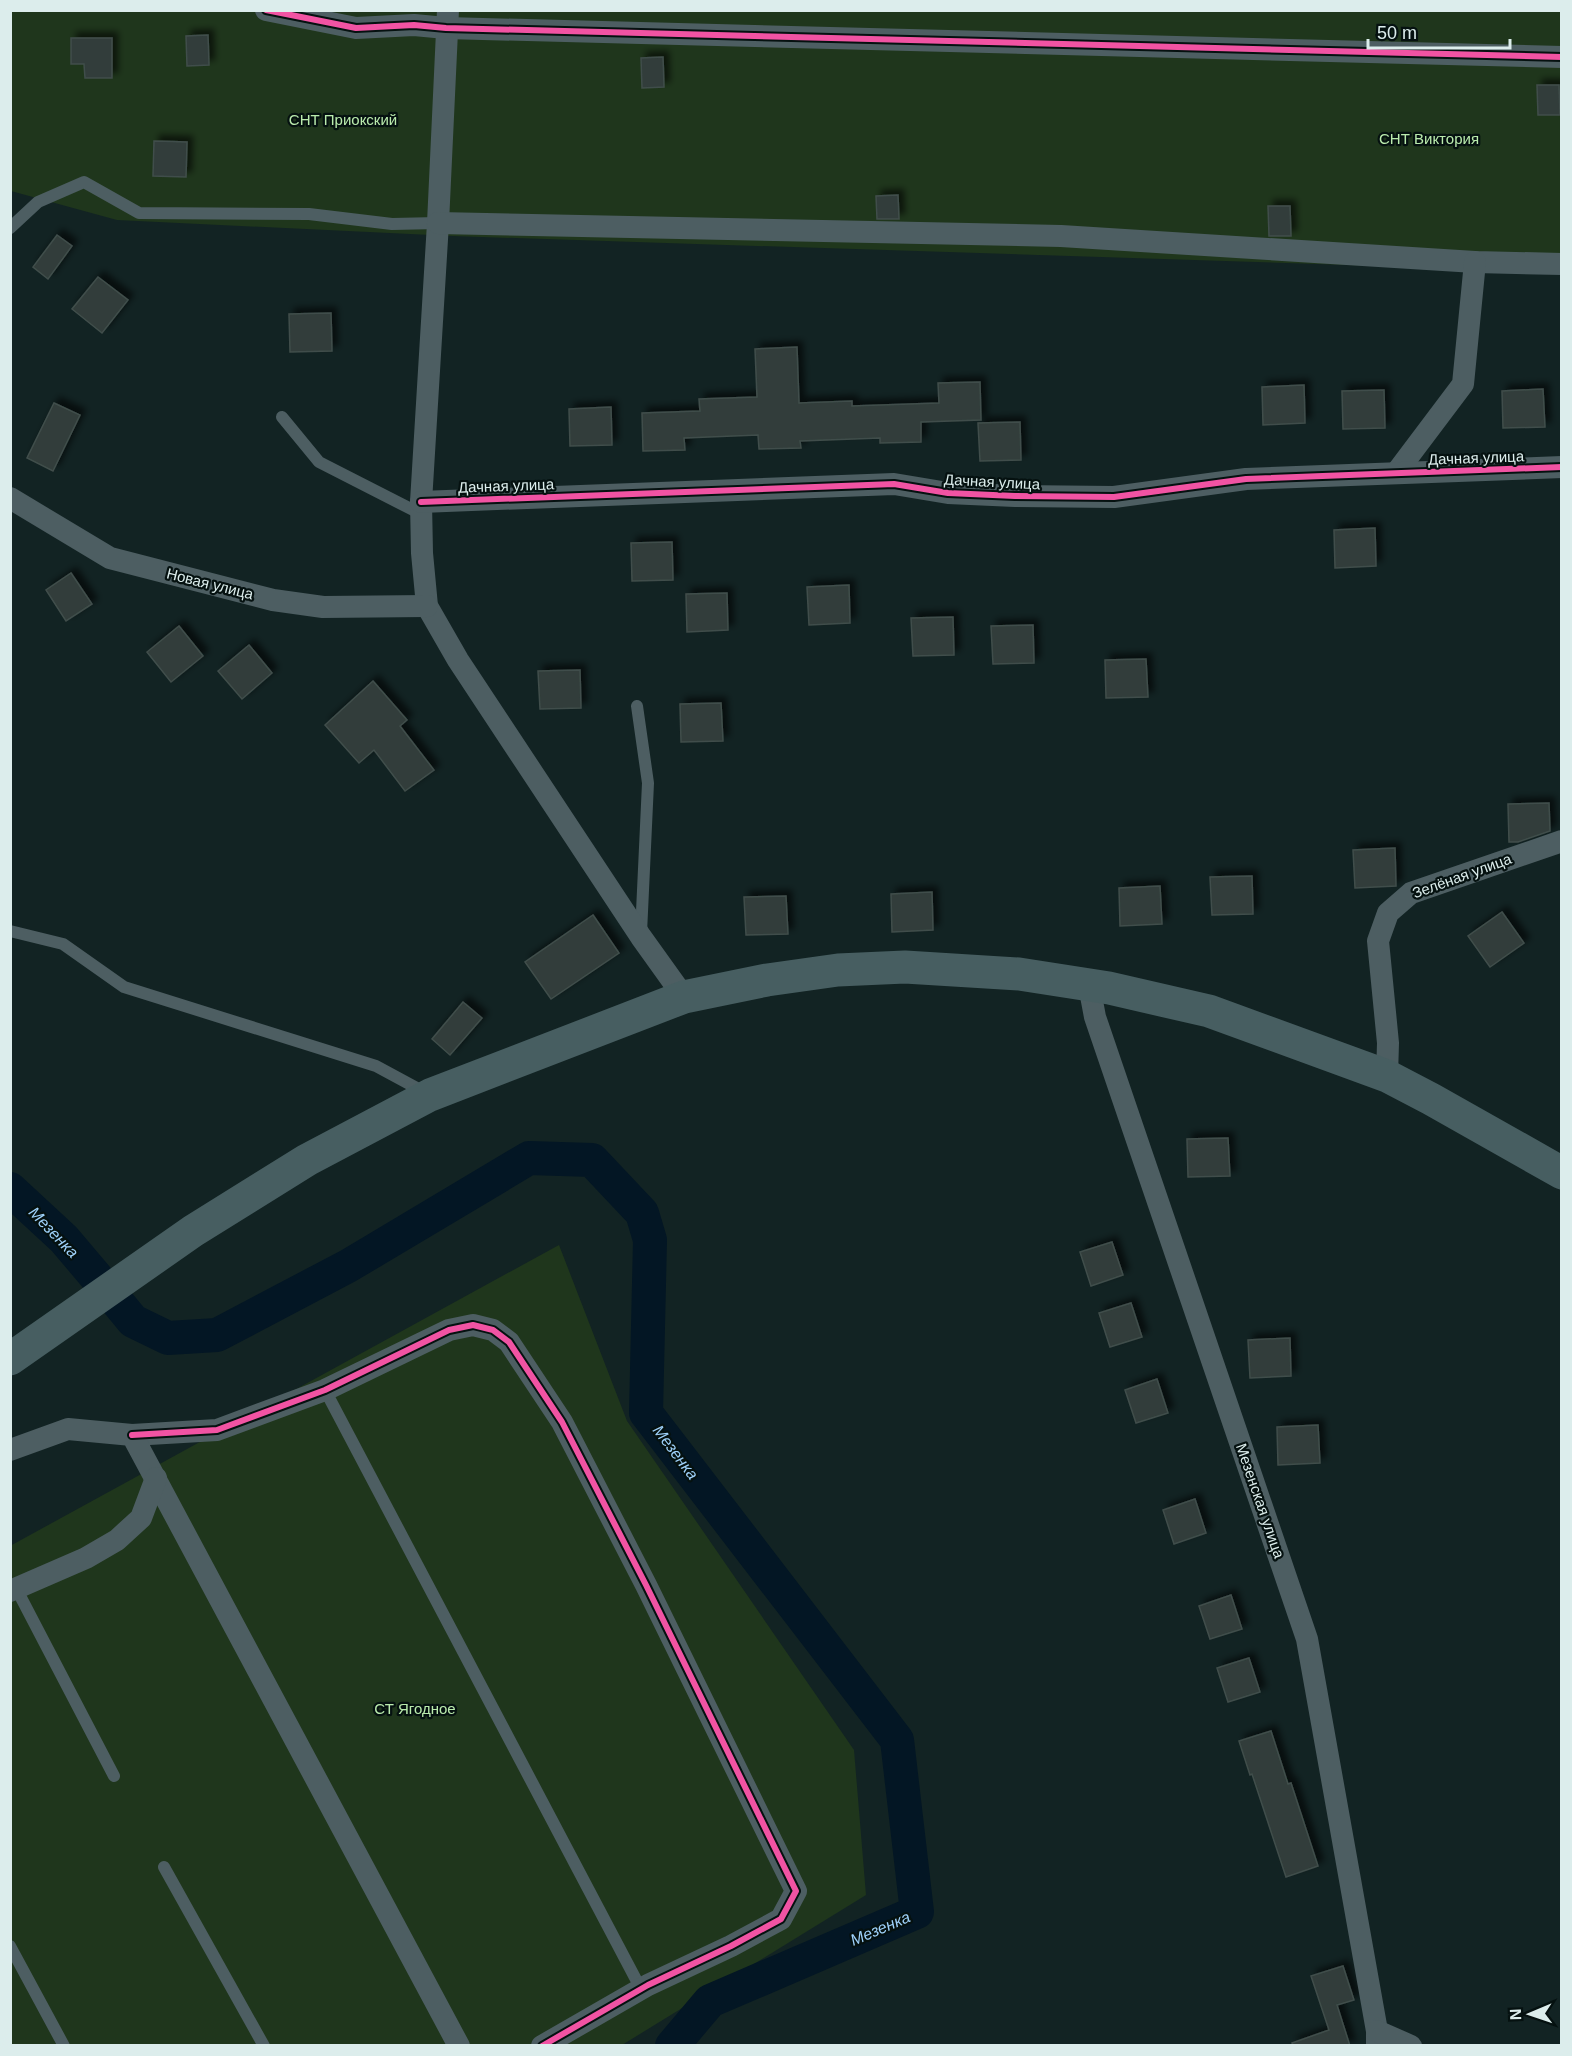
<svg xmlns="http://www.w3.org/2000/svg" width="1572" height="2056" font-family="Arial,sans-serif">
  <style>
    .green { fill: #1f361c }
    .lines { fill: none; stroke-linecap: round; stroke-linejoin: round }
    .river { stroke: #031624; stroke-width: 34 }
    .building { fill: #303d3a; stroke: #414e4b; stroke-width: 1.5; filter: url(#shadow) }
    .lane { stroke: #4d5e62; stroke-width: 12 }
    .street { stroke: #4d5e62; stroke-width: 22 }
    .primary { stroke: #475e61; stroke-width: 33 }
    .cycleway-casing { stroke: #051110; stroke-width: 10 }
    .cycleway { stroke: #f153a3; stroke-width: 6 }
    .labels { text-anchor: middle; stroke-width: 4.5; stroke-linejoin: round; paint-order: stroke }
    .park-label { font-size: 15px; fill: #baebad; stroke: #051110 }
    .street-label { font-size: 15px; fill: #dcedec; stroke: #051110 }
    .water-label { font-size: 16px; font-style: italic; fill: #9fd2fb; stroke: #051110 }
  </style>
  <defs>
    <filter id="shadow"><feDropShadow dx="5.5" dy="-5.5" stdDeviation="3" flood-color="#0009"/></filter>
  </defs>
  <rect width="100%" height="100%" fill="#122323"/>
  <g class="green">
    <polygon points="11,11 1561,11 1561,272 452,236 117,220 11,191"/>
    <polygon points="559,1245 627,1421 854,1750 866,1895 622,2045 11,2045 10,1546"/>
  </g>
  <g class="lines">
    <g class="river">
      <polyline points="10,1189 64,1239 97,1278"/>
      <polyline points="119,1304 133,1321 168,1338 217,1335 348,1266 529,1158 592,1160 642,1213 650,1240 646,1413 897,1740 917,1912 710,2001 672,2046"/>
    </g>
  </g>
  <g class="building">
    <polygon points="208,35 209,65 187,66 186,36"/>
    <polygon points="71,38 112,38 112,78 85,78 84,64 71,64"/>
    <polygon points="663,57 664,87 642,88 641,58"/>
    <polygon points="1537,85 1559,85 1560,115 1538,115"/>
    <polygon points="154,141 187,142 186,177 153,176"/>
    <polygon points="898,195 899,219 877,219 876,196"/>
    <polygon points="1268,206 1290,206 1291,236 1269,236"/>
    <polygon points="57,235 72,246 48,279 33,267"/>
    <polygon points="98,277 128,300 102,333 72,309"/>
    <polygon points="331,313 332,351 290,352 289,314"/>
    <polygon points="797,347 799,403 852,401 852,406 939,403 938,383 980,382 981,420 921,422 921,442 880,443 880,438 800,441 801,448 759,449 758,435 684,438 685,450 643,451 642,413 700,411 699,399 757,397 755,349"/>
    <polygon points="1304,385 1305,423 1263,425 1262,387"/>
    <polygon points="1543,389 1545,427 1503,428 1502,391"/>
    <polygon points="1384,390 1385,428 1343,429 1342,391"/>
    <polygon points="54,403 80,415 53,471 27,458"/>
    <polygon points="611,407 612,445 570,446 569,409"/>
    <polygon points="1020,422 1021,460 980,461 978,423"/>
    <polygon points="1375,528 1376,566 1335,568 1334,530"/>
    <polygon points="672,542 673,580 632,581 631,543"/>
    <polygon points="71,573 92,604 66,621 46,590"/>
    <polygon points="849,585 850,623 809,625 807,587"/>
    <polygon points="727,593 728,630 687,632 686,594"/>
    <polygon points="953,617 954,655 913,656 911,618"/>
    <polygon points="1033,625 1034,663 993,664 991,626"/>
    <polygon points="179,626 203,656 171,682 147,652"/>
    <polygon points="249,645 272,673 242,699 218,671"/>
    <polygon points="1146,659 1148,697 1106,698 1105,660"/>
    <polygon points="580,670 581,708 540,709 538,671"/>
    <polygon points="373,681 407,720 400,726 434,770 405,791 374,750 359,763 325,725"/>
    <polygon points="721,703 723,741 681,742 680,704"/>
    <polygon points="1549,803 1550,831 1518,842 1509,842 1508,804"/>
    <polygon points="1395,848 1396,886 1355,888 1353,850"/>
    <polygon points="1252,876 1253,914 1212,915 1210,877"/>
    <polygon points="1160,886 1162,924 1120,926 1119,888"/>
    <polygon points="932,892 933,930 892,932 891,894"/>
    <polygon points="786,896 788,934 746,935 744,897"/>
    <polygon points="1502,912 1524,943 1490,967 1468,936"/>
    <polygon points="593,915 619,953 551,999 525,962"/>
    <polygon points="463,1002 482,1018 450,1055 432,1039"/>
    <polygon points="1228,1138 1230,1176 1188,1177 1187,1139"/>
    <polygon points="1112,1242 1123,1275 1091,1286 1080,1252"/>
    <polygon points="1131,1303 1142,1337 1110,1347 1099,1313"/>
    <polygon points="1290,1338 1291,1376 1250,1378 1248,1340"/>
    <polygon points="1157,1379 1168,1413 1136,1423 1125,1390"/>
    <polygon points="1318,1425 1320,1463 1278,1465 1277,1427"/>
    <polygon points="1195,1499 1206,1533 1174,1544 1163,1510"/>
    <polygon points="1231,1595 1242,1629 1210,1639 1199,1606"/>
    <polygon points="1249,1658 1260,1692 1228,1702 1217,1668"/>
    <polygon points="1271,1731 1288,1784 1291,1783 1318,1866 1286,1877 1252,1774 1250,1775 1239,1741"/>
    <polygon points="1343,1966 1354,2000 1337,2005 1350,2046 1293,2046 1292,2043 1329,2030 1311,1976"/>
  </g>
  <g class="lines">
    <g class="lane">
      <polyline points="10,228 38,202 84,182 139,213 309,214 392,224 438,223"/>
      <polyline points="282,417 319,462 421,514"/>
      <polyline points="637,706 648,783 641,933"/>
      <polyline points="10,931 63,944 124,987 376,1066 426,1093"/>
      <polyline points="325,1390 641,1989"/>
      <polyline points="16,1588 114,1776"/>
      <polyline points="164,1867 264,2046"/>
      <polyline points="10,1946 64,2046"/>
    </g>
    <g class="street">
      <polyline points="266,10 356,28 414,25 446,28 1562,57"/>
      <polyline points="448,10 438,223 421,502 422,553 427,606 458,660 641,937 684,997"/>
      <polyline points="438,223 1061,236 1475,262 1562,264"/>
      <polyline points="1396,473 1463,384 1475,262"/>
      <polyline points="10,498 110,558 273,600 323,607 427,606"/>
      <polyline points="421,502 894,484 948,493 1015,496 1114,497 1246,479 1562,467"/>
      <polyline points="1089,985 1095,1017 1307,1639 1377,2031 1377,2046"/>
      <polyline points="1387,1076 1388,1043 1378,941 1388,913 1411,893 1562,841"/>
      <polyline points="132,1435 217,1430 325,1390 449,1330 473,1325 493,1330 509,1342 562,1422 646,1585 796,1891 781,1919 731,1946 648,1985 542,2046"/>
      <polyline points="10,1450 68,1429 132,1435 459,2046"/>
      <polyline points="10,1591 86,1558 117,1540 141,1518 156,1478"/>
      <polyline points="1377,2031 1411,2046"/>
    </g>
    <polyline class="primary" points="10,1359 193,1231 307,1160 430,1095 684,997 767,980 838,970 905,967 1019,974 1109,988 1209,1011 1387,1076 1431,1099 1562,1173"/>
    <defs>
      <g id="cycleway">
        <polyline points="266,10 356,28 414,25 446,28 1562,57"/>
        <polyline points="421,502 894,484 948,493 1015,496 1114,497 1246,479 1562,467"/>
        <polyline points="132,1435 217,1430 325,1390 449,1330 473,1325 493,1330 509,1342 562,1422 646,1585 796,1891 781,1919 731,1946 648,1985 542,2046"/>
      </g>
    </defs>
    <use href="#cycleway" class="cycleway-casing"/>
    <use href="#cycleway" class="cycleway"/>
  </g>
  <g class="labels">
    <g class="park-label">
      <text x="343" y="125">СНТ Приокский</text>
      <text x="1429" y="144">СНТ Виктория</text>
      <text x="415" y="1714">СТ Ягодное</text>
    </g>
    <g class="street-label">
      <text transform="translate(1476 458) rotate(-2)" y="5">Дачная улица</text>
      <text transform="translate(992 482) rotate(3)" y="5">Дачная улица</text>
      <text transform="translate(506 486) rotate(-2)" y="5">Дачная улица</text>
      <text transform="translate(210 584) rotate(14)" y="5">Новая улица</text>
      <text transform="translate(1462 876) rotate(-20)" y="5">Зелёная улица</text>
      <text transform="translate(1260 1501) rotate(71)" y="5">Мезенская улица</text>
    </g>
    <g class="water-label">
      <text transform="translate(54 1232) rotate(46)" y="6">Мезенка</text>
      <text transform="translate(676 1452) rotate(53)" y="6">Мезенка</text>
      <text transform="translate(880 1928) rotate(-23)" y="6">Мезенка</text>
    </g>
  </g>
  <rect width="1572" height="2056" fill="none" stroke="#dcedec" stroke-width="24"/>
  <g transform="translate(1530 2014) rotate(268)" stroke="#051110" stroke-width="4.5" paint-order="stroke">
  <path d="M0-4.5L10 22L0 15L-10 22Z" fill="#dcedec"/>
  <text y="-9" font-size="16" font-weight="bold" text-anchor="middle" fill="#dcedec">N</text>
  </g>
  <path d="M1368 39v9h142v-9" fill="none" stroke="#dcedec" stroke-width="3"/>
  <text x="1377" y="39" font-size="18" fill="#dcedec" stroke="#051110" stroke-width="4.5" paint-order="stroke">50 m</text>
</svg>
